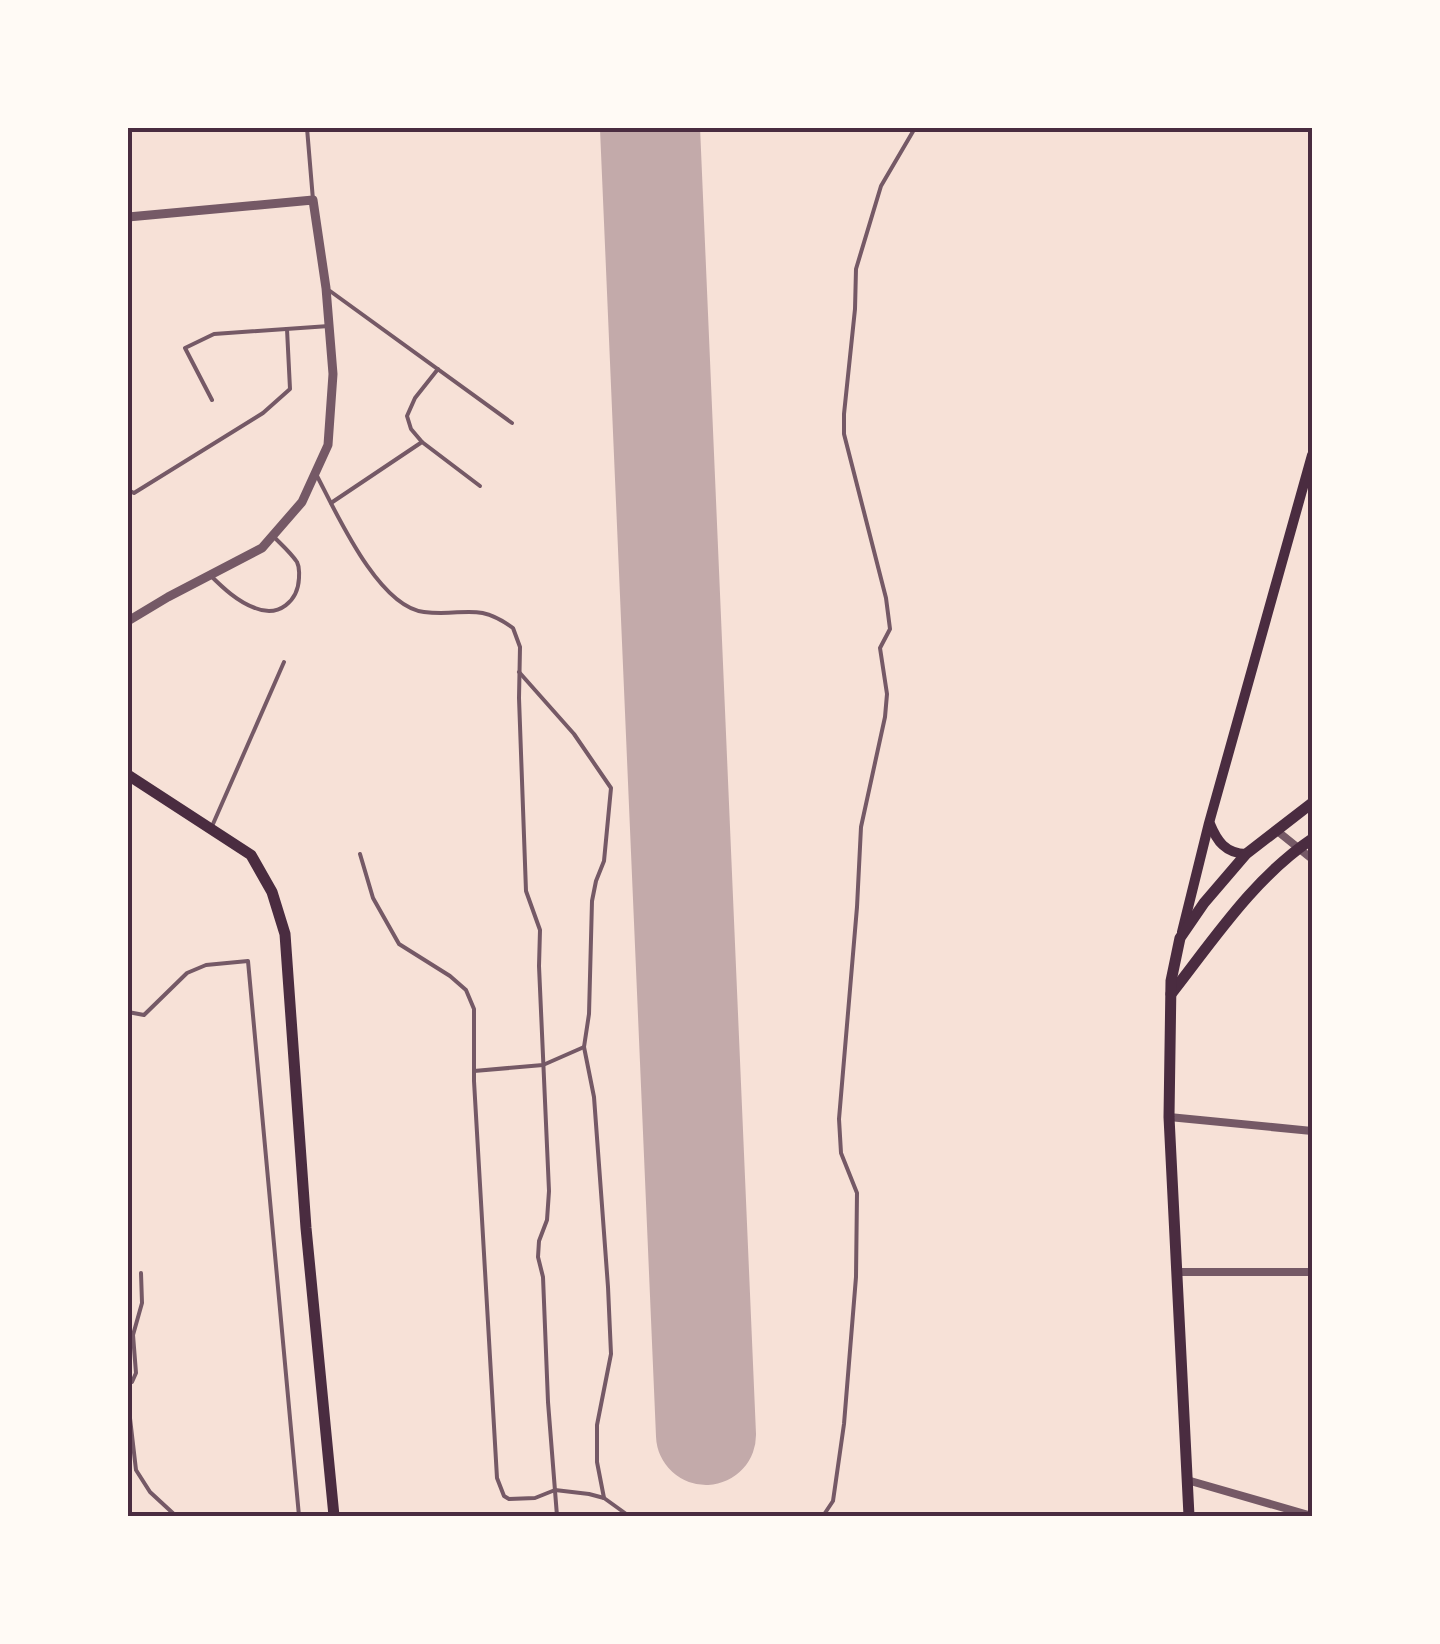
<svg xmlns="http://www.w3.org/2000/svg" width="1440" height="1644" font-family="Figtree,sans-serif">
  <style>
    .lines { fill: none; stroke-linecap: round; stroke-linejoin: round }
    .runway { stroke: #c3aaaa; stroke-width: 100 }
    .service { stroke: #755966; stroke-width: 4 }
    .minor { stroke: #755966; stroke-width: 8 }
    .tertiary { stroke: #755966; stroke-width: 9 }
    .secondary { stroke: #4a2c40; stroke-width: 10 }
    .primary { stroke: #4a2c40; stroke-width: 11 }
    .neatline { fill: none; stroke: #4a2c40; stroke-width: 4 }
  </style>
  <rect width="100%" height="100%" fill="#f7e1d7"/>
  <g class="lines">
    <polyline class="runway" points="650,128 706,1435"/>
    <g class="service">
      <polyline points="307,128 313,200"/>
      <polyline points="330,291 512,423"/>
      <polyline points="212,400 185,348 214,334 329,326"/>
      <polyline points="422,442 411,429 407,416 415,398 438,369"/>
      <path d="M316,474C336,512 378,607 424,612C464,617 476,601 513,628L520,647L519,698L526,891L540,930L539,966L549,1191L547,1220L539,1241L538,1257L543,1277L548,1402L557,1516"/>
      <polyline points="128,490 134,493 263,413 290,389 287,329"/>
      <polyline points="331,503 422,442 480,486"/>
      <path d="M210,575C223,588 238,602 255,608C279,618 298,601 299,578C299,571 300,568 297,562C291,553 282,545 275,538"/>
      <polyline points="519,672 574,734 611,788 604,861 596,881 592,901 589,1014 584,1047 594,1097 608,1287 611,1354 597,1425 597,1462 604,1498"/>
      <polyline points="213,824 284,662"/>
      <polyline points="360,854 373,898 399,944 450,976 466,990 474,1009 474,1081 497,1478 504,1496 509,1499 535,1498 555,1490 589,1494 604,1498 629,1516"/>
      <polyline points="128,1012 144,1015 187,973 206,965 248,961 299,1516"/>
      <polyline points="474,1071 543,1065 584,1047"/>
      <polyline points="128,1383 132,1382 136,1373 133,1335 142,1303 141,1273"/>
      <polyline points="128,1401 136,1470 150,1492 176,1516"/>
      <polyline points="823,1516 833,1501 844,1424 856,1277 857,1193 841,1153 839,1119 857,907 861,827 885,717 887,694 880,648 890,629 886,598 844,434 844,414 855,309 856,269 881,186 915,128"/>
    </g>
    <g class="minor">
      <polyline points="1276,830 1312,859"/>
      <polyline points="1169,1117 1312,1131"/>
      <polyline points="1177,1272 1312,1272"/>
      <polyline points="1187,1480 1312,1516"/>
    </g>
    <polyline class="tertiary" points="128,217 313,200 326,288 333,374 328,445 302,502 262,548 168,597 128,621"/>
    <g class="secondary">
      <path d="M1210,824C1217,841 1225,853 1246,854"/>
      <polyline points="1182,932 1209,823 1312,455"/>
    </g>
    <g class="primary">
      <polyline points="128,775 251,855 272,892 285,934 306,1228 334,1516"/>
      <path d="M1171,994C1214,939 1254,878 1312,839"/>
      <polyline points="1189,1516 1169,1117 1171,981 1180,938 1204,903 1246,854 1312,803"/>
    </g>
  </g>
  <rect width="1440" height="1644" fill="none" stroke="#fffaf5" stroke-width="260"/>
  <rect x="130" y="130" width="1180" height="1384" class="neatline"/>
</svg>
